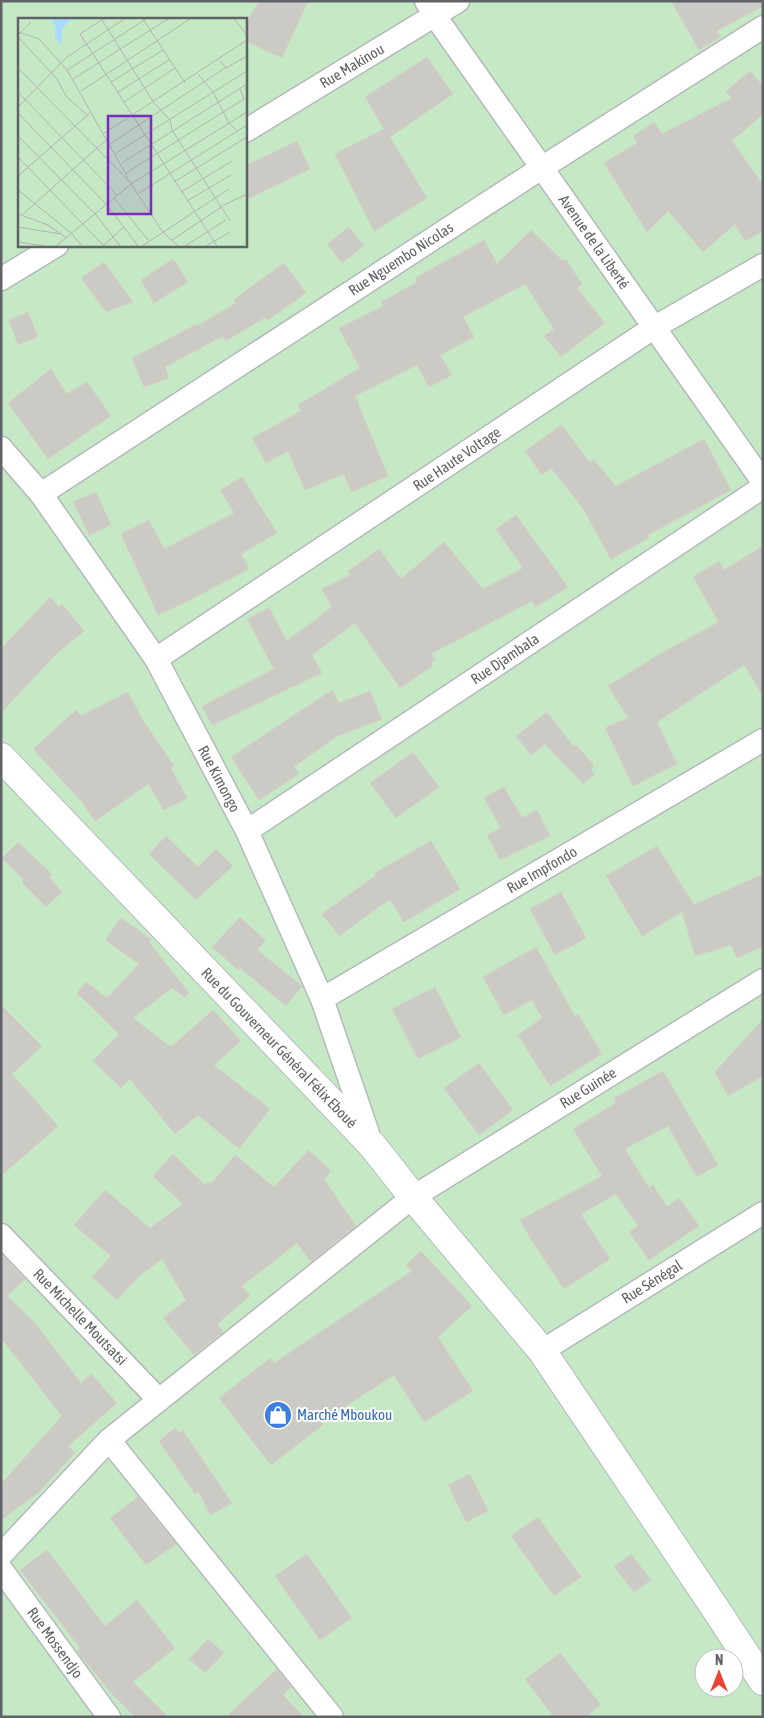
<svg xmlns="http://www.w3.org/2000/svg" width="764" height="1718" font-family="'Asap Condensed',sans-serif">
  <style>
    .green { fill: #c5e8c5; fill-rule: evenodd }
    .building { fill: #cccac5; stroke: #d6d1c6 }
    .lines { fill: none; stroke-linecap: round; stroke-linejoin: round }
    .street-casing { stroke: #b5b8bc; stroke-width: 25 }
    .secondary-casing { stroke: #b6babf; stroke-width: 30 }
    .street { stroke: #fff; stroke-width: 22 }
    .secondary { stroke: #fff; stroke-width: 28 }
    .labels { text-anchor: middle; stroke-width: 4; stroke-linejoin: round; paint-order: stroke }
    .street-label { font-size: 15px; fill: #5f6368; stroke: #fff }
    .shop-label { font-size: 15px; fill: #366cbe; stroke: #fff; text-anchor: start }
    .inset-road { fill: none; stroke: #b3b3b1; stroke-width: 1 }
    .view { fill: #7b2cbf; fill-opacity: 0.15; stroke: #7b2cbf; stroke-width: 2.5 }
    .inset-edge { fill: none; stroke: #5f6368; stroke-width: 2.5 }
  </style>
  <rect width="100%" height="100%" fill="#f1efe8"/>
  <path class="green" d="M1,1H763V1717H1ZM19,19H245V245H19ZM704,1658H734V1688H704Z"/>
  <g class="building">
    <polygon points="259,1 308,1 282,58 245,41 245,24"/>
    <polygon points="671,1 763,1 763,6 717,31 721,37 699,50"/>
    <polygon points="427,57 453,94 390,137 427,198 374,231 335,154 384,129 365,97"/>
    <polygon points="750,71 763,86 763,114 732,141 763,185 763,231 745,241 735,224 703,252 668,211 647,232 604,163 637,143 633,136 654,122 662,134 732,98 726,91"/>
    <polygon points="297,141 310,169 245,200 245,166"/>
    <polygon points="349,227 364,246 342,263 327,244"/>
    <polygon points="531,230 563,261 566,259 582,284 577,288 605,323 561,357 544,336 554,329 525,284 463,317 474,337 440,355 452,375 429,387 417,365 355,396 388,476 351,492 344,474 305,490 288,451 266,463 252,438 301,411 298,405 360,368 339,328 383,306 381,302 417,282 415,278 484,240 497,264"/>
    <polygon points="173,259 188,282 154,303 141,280"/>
    <polygon points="104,262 133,302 106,312 81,278"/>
    <polygon points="284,263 306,293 268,320 266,317 226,341 223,336 165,367 169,378 144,387 132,358 197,324 197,326 236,303 233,300"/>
    <polygon points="28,312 38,337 18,345 9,320"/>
    <polygon points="51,369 66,394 87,382 111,416 48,459 8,403"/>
    <polygon points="562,425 590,463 593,459 616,486 704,439 731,490 648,535 649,538 611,559 582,507 551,468 542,475 525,451"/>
    <polygon points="242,477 277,533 241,554 249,569 188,601 158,615 121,534 149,520 164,549 234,513 220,490"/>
    <polygon points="96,492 111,525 89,535 73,502"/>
    <polygon points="516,515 568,587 536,607 532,601 431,654 435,660 431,662 433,666 400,688 355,623 312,655 322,673 212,725 202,706 274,669 247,619 269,608 287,641 332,607 322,589 350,575 348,571 379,549 401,579 444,542 483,589 523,568 496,529"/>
    <polygon points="763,546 763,696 744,665 657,722 677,764 633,786 605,728 628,718 608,686 665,651 719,622 693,577 719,561 724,570"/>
    <polygon points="50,597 59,607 62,604 84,631 55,655 1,713 1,649"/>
    <polygon points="332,690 339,703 370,691 382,719 336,737 294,767 299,774 259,800 231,757"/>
    <polygon points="128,692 144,722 174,766 171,768 187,798 164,810 148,784 95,821 82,802 33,749 76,710 81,716"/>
    <polygon points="547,712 574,747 576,745 594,765 591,769 595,774 583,784 545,744 531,755 516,736"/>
    <polygon points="413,752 439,787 396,818 370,783"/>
    <polygon points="504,787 522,818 537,810 550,836 500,860 487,835 501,828 484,798"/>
    <polygon points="166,836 198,867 216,849 233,866 196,900 149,854"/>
    <polygon points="431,841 460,889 404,922 390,899 339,936 322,914 376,875 375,873"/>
    <polygon points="18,842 52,874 49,877 62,892 46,907 22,883 24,880 2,858"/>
    <polygon points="657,846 694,905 763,874 763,946 737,958 731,945 695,956 682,912 642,936 606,876"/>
    <polygon points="561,892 586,938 555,955 530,909"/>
    <polygon points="240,917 266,941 257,950 302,986 286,1006 240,968 238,970 212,947"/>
    <polygon points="121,918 151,939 149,942 189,993 185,997 172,988 133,1018 171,1047 213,1010 241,1041 214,1065 270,1109 239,1149 198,1115 175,1134 130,1079 121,1088 93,1061 119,1034 77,993 86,982 107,998 139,964 105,940"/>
    <polygon points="536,947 575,1016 578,1014 602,1054 550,1086 518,1035 542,1018 532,1000 504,1015 483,977"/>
    <polygon points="435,987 461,1037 418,1059 392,1009"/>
    <polygon points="1,1005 42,1046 12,1074 58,1126 1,1176"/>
    <polygon points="763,1019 763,1076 728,1096 715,1072"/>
    <polygon points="479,1063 513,1110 479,1135 444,1088"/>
    <polygon points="663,1071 718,1165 697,1177 668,1126 625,1149 649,1188 653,1185 667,1207 679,1198 699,1226 649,1260 629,1232 638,1226 616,1194 581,1214 610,1259 564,1289 532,1241 520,1220 602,1176 573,1129 616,1103 614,1098"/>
    <polygon points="309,1150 331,1171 324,1179 356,1226 311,1262 297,1243 242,1286 250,1296 217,1324 223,1332 194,1355 163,1318 186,1300 162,1259 139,1276 117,1300 92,1277 111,1256 74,1225 105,1190 150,1228 183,1204 153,1176 173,1154 205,1185 209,1182 211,1184 235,1155 274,1187"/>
    <polygon points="421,1251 472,1306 438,1337 473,1391 424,1422 394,1375 321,1422 323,1425 271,1465 219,1398 270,1358 274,1363 412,1271 406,1265"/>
    <polygon points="1,1254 25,1279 7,1296 34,1322 81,1383 91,1374 117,1403 68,1446 75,1453 38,1493 1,1520 1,1484 62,1416 1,1338"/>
    <polygon points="175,1428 179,1433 183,1431 232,1503 210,1515 199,1492 195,1494 159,1441"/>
    <polygon points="470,1474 488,1511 466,1522 448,1485"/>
    <polygon points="138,1497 176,1544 146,1565 110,1518"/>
    <polygon points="538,1517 581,1577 554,1596 511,1536"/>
    <polygon points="47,1550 105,1626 137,1600 175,1648 133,1682 168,1717 135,1717 112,1694 77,1651 80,1648 20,1570"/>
    <polygon points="307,1554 352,1618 320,1640 275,1576"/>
    <polygon points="631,1554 651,1580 634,1592 614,1567"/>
    <polygon points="208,1639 224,1653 205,1673 189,1659"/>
    <polygon points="560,1653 601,1705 585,1717 554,1717 525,1679"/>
    <polygon points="277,1669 291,1687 283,1695 304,1717 226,1717"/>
  </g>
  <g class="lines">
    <defs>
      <g id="street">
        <polyline points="426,1 435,16 763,482"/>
        <polyline points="245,131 458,1"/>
        <polyline points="1,279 57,245"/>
        <polyline points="1,448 41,494 156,659 247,831 322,999 371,1142"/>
        <polyline points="41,494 543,167 763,27"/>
        <polyline points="156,659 653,328 763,265"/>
        <polyline points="247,831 763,487"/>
        <polyline points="322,999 763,740"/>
        <polyline points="1,1235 159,1400"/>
        <polyline points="542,1351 763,1213"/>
        <polyline points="109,1440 332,1717"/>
        <polyline points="1,1555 109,1440 413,1197 763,980"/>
        <polyline points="1,1569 109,1717"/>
      </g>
      <polyline id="secondary" points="1,757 372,1145 413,1197 542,1351 715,1608 763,1681"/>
    </defs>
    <use href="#street" class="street-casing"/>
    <use href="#secondary" class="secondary-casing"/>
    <use href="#street" class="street"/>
    <use href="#secondary" class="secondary"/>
  </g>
  <defs>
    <symbol id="shop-disc" viewBox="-11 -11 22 22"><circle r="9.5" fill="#3f7fe0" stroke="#fff"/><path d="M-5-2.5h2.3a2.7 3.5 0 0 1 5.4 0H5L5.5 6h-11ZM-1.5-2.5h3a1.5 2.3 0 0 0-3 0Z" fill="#fff"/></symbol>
  </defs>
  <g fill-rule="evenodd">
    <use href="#shop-disc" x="262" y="1399" width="32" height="32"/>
  </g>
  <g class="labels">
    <g class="street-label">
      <text transform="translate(352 66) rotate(-31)" y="5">Rue Makinou</text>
      <text transform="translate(594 242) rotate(55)" y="5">Avenue de la Liberté</text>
      <text transform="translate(401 259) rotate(-33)" y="5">Rue Nguembo Nicolas</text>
      <text transform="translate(457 459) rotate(-34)" y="5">Rue Haute Voltage</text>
      <text transform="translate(505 659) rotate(-34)" y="5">Rue Djambala</text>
      <text transform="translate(219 779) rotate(62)" y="5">Rue Kimongo</text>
      <text transform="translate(542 870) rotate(-30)" y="5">Rue Impfondo</text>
      <text transform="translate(279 1048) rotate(46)" y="5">Rue du Gouverneur Général Félix Eboué</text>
      <text transform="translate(588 1088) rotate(-32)" y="5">Rue Guinée</text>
      <text transform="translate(652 1282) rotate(-32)" y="5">Rue Sénégal</text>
      <text transform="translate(80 1317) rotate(46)" y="5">Rue Michelle Moutsatsi</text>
      <text transform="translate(55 1643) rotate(54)" y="5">Rue Mossendjo</text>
    </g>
    <g class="shop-label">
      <text x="297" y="1420">Marché Mboukou</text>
    </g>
  </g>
  <g transform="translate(18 18)">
    <rect width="229" height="229" fill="#f1efe8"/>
    <path d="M0,1H229V228H0Z" fill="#c5e8c5"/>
    <path d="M34,1H53L44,11V27L36,18L38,11Z" fill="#aadaff"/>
    <path class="inset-road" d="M85,1L62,16L199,228M125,1L167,65M216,1L229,17M84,2L136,85L152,102L154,112L212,203M0,14L21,21L49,52L110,160M0,17L13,4M0,19L39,61L48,78L69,97M202,43L208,50L229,38M0,50L111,163L144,213L160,228M49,52L128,1M180,56L195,74L211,105L219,113M55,61L150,1M93,64L145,32M63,73L172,1M0,74L99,177M100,74L151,42M106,84L157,50M0,89L49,39L106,1M0,95L89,187L120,228M85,116L229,22M0,118L78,197L102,228M92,126L207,50M98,135L229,53M0,139L86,228M104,145L229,66M108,155L226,81L222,71M0,158L72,95M156,164L229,119M0,172L53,215L64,228M163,174L214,143M121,175L229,107M96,180L130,222M169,183L213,157M0,196L30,207L49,220M4,197L88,122M0,209L43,216M154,222L208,186L229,176M0,224L27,228M38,228L113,166L229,94M85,228L106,209M124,228L211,171M167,228L208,202M188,228L212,214"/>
    <path class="view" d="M90,98H133V196H90Z"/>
    <rect width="229" height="229" class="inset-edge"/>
  </g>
  <rect width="764" height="1718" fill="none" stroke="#5f6368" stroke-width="5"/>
  <g transform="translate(719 1673)"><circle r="24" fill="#ffffff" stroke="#bfc1c3"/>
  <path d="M0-4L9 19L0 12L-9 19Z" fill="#ea4335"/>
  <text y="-8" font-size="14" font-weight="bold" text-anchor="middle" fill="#5f6368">N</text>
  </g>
</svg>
